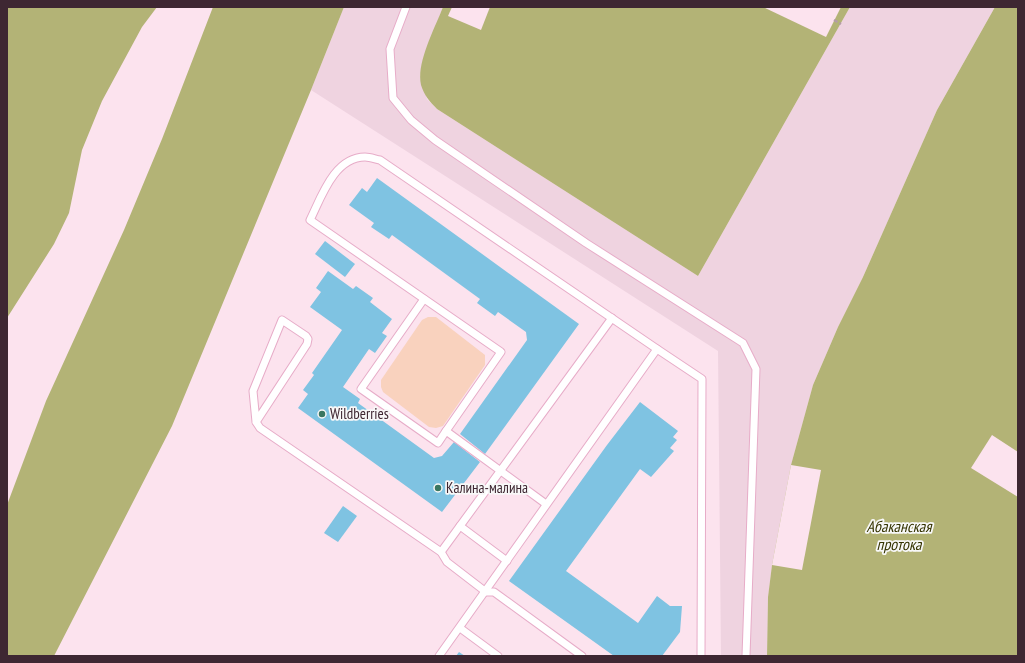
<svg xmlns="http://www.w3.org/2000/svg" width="1025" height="663" font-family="'PT Sans Narrow',sans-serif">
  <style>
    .built { fill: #efd3e0 }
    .green { fill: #f9d2be }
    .water { fill: #b3b376 }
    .pier { fill: #fce3ee }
    .building { fill: #7fc3e2 }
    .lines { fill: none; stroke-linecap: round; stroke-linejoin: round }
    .lane-casing { stroke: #e7acc8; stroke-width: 9 }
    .path { stroke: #b49ca7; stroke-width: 2.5; stroke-dasharray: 4 2; stroke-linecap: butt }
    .lane { stroke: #fff; stroke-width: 7 }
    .poi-dot { fill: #3a7661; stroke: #f8f8f8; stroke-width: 1.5 }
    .labels { text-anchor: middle; stroke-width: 3.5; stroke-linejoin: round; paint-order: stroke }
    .poi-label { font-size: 15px; fill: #3e2732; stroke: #f8f8f8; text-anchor: start }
    .water-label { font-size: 16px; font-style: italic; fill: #353402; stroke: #f8f8f8 }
  </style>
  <rect width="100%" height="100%" fill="#fce3ee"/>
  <polygon class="built" points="344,7 443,7 425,55 420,74 427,99 437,109 698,276 850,7 995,7 937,110 863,277 838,327 813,385 791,465 772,565 768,597 767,656 721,656 718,351 311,90"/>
  <polygon class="green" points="428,317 436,317 485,355 485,365 443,426 436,428 429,427 383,392 381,387 381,380 422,320"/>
  <g class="water">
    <polygon points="7,7 157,7 142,27 102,101 82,150 69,213 54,244 7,318"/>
    <polygon points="213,7 344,7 311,90 172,426 54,656 7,656 7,505 46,401 124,230 162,139"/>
    <path d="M443,7H850L698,276L437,109C430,102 424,95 421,85C416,63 435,28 443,7Z"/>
    <polygon points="995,7 1018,7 1018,656 767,656 768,597 772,565 791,465 813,385 838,327 863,277 937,110"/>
  </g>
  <g class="pier">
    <polygon points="452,7 490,7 481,30 448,16"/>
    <polygon points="763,7 841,7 826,37"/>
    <polygon points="992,435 1018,452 1018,497 971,468"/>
    <polygon points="791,465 821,470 802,570 772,565"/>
  </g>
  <g class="building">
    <polygon points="377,178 579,324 485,454 460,434 527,340 526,332 498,312 495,316 477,303 480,299 392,235 389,239 371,227 374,223 349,205 362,188 367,192"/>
    <polygon points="325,241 355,264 345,277 315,254"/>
    <polygon points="328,271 353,289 356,286 373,298 370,302 392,319 382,333 387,336 375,353 369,349 343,387 360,399 358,403 434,458 442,456 454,442 480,462 442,512 298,408 308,394 303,390 314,375 312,373 342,330 310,307 321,292 316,288"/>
    <polygon points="640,402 678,431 673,437 677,440 670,448 674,451 651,477 640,469 566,571 638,623 657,596 670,606 682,606 680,632 662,656 614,656 509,581 607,445"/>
    <polygon points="343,506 357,516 338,542 324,533"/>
    <polygon points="459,652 465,656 456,656"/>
  </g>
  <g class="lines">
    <defs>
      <g id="lane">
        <polyline points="406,7 390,49 393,98 411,120 435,140 586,243 743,343 756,369 746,656"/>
        <polyline points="424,299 361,389 438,443 446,431"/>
        <polyline points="256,422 307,344 308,339 306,336 282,320 253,391 256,422 260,428 441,552 447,562 486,592 494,592 582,656"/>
        <path d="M546,504L446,431L501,352L310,220C321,198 334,157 365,157C370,157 375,159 380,160L657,349L702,379L701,656"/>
        <polyline points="460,526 507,561"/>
        <polyline points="441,552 612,318"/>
        <polyline points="460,628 498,656"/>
        <polyline points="439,656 657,349"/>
      </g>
    </defs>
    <use href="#lane" class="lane-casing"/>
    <polyline class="path" points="834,20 841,24"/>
    <use href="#lane" class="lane"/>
  </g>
  <g class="poi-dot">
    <circle cx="322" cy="414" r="4"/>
    <circle cx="438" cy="488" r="4"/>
  </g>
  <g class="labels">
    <g class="poi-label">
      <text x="330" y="419">Wildberries</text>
      <text x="446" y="493">Калина-малина</text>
    </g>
    <g class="water-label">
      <text x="899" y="532">Абаканская<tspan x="899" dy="18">протока</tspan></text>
    </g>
  </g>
  <rect width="1025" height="663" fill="none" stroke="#3e2732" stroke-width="16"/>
</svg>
